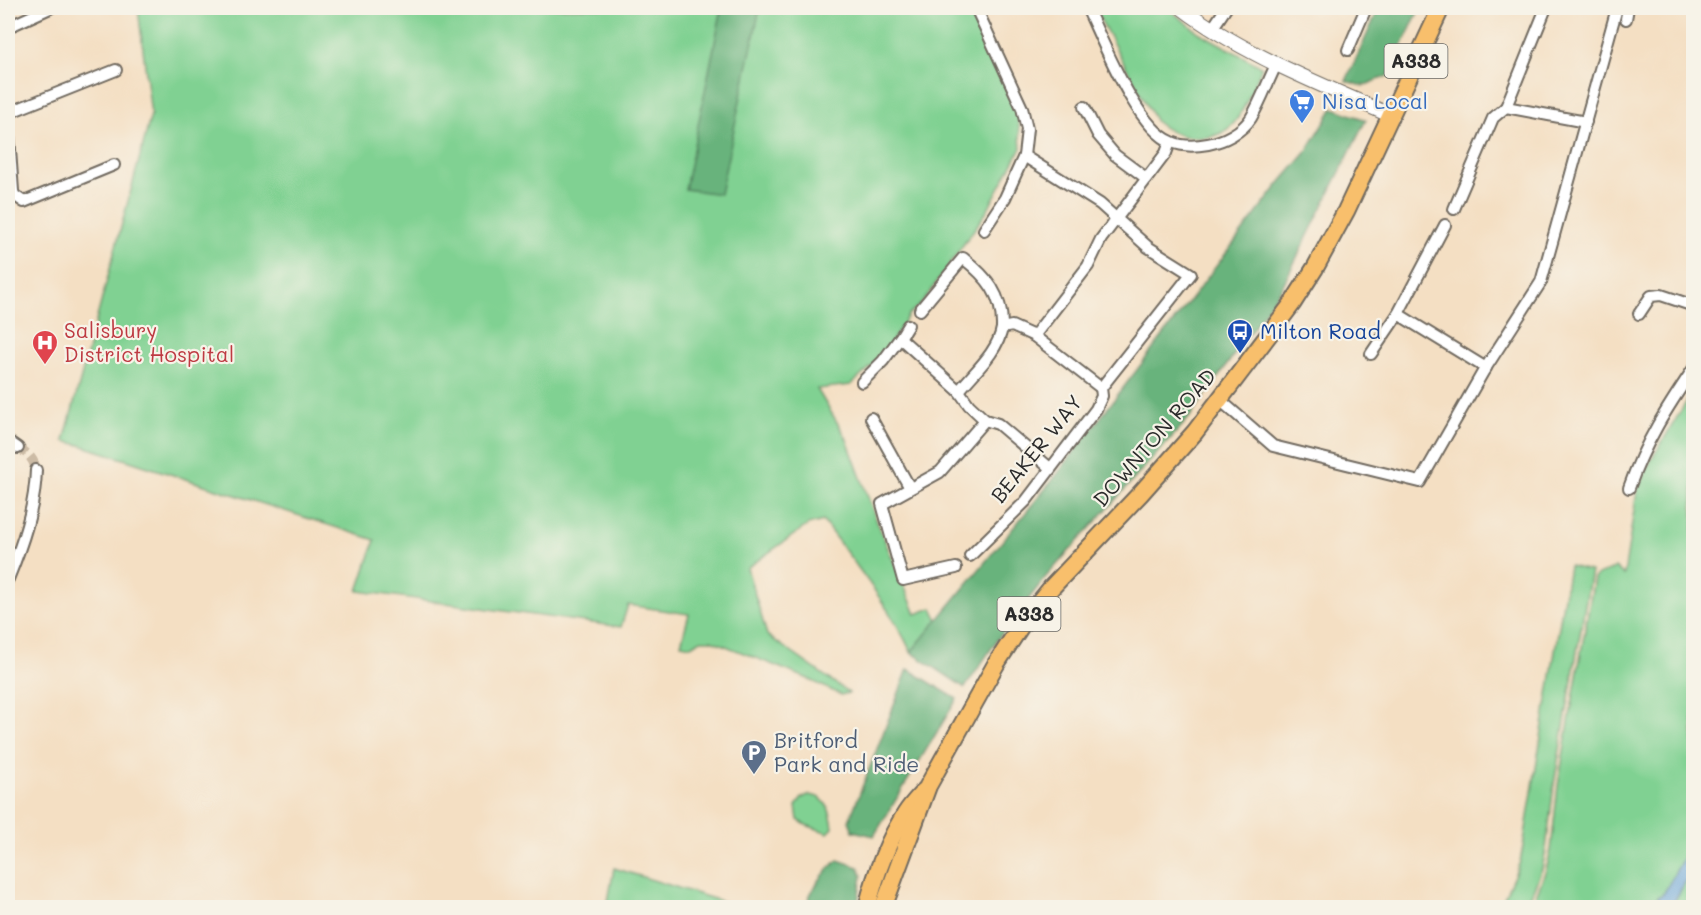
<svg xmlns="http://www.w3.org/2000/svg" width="1701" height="915" font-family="Mali,sans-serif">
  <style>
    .green { fill: #80d192; stroke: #567e5e; stroke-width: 1.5 }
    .forest { fill: #68b37c; stroke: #4a6f54; stroke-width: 1.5 }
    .water { fill: #6aa6da; stroke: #4a6882; stroke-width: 1.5 }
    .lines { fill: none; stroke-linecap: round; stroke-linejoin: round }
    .minor-tunnel { stroke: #ccbba5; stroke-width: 10; stroke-dasharray: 10 5; stroke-linecap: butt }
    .minor-casing { stroke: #716a60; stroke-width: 14 }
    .tertiary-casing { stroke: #716a60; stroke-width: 16 }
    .trunk-casing { stroke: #716a60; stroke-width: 20 }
    .minor { stroke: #fff; stroke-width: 10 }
    .tertiary { stroke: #fff; stroke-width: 14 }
    .trunk { stroke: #f8bf6c; stroke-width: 16 }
    .labels { text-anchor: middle; stroke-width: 4.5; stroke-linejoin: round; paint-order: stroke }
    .shield { fill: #f7f3e8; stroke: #686764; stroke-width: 1.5 }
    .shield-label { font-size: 20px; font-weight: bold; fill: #2b2b2b }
    .shop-label { font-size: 21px; fill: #366cbe; stroke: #f7f3e8; text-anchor: start }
    .health-label { font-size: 21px; fill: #be3a42; stroke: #f7f3e8; text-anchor: start }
    .transit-label { font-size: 21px; fill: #164399; stroke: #f7f3e8; text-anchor: start }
    .street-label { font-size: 21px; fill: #2b2b2b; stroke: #f7f3e8 }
    .service-label { font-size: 21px; fill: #4e5e75; stroke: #f7f3e8; text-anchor: start }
  </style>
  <rect width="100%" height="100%" fill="#f7f3e8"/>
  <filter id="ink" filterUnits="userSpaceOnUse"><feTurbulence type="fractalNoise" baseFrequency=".0167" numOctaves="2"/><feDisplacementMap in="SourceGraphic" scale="12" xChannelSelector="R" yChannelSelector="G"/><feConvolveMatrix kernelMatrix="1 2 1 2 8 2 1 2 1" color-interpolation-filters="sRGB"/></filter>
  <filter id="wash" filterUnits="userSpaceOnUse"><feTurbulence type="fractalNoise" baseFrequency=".008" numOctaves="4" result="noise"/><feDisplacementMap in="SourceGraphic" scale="24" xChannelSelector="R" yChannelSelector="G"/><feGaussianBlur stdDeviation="1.35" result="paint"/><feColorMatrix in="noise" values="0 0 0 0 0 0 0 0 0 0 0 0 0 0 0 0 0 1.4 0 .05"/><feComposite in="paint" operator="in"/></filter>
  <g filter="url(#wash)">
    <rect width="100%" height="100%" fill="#f4dfc3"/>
    <g class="green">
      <path d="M138,8H970L1018,112L1021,148L985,214L922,303L909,314L882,357L851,385L817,389L846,437L879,527L916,614L932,608L938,620L911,652C889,605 854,563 823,521L808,525L747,568L767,635L849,693L841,695L806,678L711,640H701L691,646L681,644L689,614L628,605L621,627L358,591L375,540L80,445L64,441L151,115Z"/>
      <path d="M1094,8H1167L1200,33L1262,67C1254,84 1248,103 1237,119C1218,146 1179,141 1156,122Z"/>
      <path d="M1693,391V840L1664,893L1658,897L1652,907L1531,908L1546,870L1551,850L1558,785L1594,578C1600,572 1608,573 1615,567L1624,575L1637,491L1651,460Z"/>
      <polygon points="1569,566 1591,571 1554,784 1546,849 1542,869 1526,907 1500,907 1520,862 1524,841"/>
      <path d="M808,795C827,795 831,812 833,828L828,833L806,825L798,820L796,806L802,798Z"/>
      <polygon points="614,868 740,907 607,907"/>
      <polygon points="1693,868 1693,907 1673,907 1672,906"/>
    </g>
    <g class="forest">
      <polygon points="722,8 760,8 720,194 685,189"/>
      <polygon points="1379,8 1420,8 1388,76 1363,86 1346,81"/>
      <polygon points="1333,108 1366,120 1281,289 1189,418 1044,579 997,640 965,688 911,652 1055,477 1279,184 1305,154"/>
      <polygon points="908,669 957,699 874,836 853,831 849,821"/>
      <path d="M838,860L859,867L862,876L857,907H807C807,893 826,870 838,860Z"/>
    </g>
    <polygon class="water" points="1693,840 1693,868 1671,907 1652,907 1658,897 1664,893"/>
  </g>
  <g filter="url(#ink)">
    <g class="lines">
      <path class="minor-tunnel" d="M18,448C28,453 34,459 36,470"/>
      <defs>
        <g id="minor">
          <polyline points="976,8 1022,108 1027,129 1024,156 1100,204 1148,247 1191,274 1101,388"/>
          <path d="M1087,8C1103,41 1137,129 1172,142C1183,147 1197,146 1208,144C1224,141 1242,132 1251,118C1261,101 1268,81 1277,63"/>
          <polyline points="1546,8 1506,107 1586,122"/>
          <polyline points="1626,19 1628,8"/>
          <polyline points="8,27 50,8"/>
          <polyline points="1212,29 1226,8"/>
          <polyline points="1348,50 1366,8"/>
          <polyline points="1084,107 1098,135 1115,155 1146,178"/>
          <polyline points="8,113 116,70"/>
          <polyline points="8,122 13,191 14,195 24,202 114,165"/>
          <polyline points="1454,209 1493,118 1506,107"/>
          <polyline points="984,230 1005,198 1024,156"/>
          <path d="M920,310L963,258C987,277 1003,295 1002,328L1012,326L1034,336L1101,388"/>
          <polyline points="1398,314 1486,368"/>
          <polyline points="1639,314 1651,296 1661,295 1694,306"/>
          <polyline points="1034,336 1088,266 1101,239 1166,153 1170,142"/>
          <polyline points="900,338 908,325"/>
          <polyline points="1371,354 1398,314 1445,225"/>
          <path d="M862,382L883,361L900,338L959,391C974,372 998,352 1002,328"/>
          <polyline points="959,391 969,405 985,420 998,424 1050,468"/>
          <polyline points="1220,400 1273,446 1420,482 1483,372 1541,282 1617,8"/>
          <polyline points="871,418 910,488"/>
          <polyline points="8,441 18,448"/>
          <path d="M1629,488C1645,442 1667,408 1694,368"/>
          <polyline points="970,556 1026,501 1096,409 1102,396 1101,388"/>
          <polyline points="956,568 903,580 882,504 940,472 985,420"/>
          <path d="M8,579C22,545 35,508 36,470"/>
        </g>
        <path id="tertiary" d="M1182,8C1242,54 1323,85 1392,116"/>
        <g id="trunk">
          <path d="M867,908C875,876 888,840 906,813C911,805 918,798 924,791"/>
          <polyline points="883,908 928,786 996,664 1022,624 1051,588 1141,493 1195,432 1292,304 1315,268 1346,211 1441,8"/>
        </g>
      </defs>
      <use href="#minor" class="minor-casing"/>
      <use href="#tertiary" class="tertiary-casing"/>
      <use href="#trunk" class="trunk-casing"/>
      <use href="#minor" class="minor"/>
      <use href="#tertiary" class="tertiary"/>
      <use href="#trunk" class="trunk"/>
    </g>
  </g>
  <defs>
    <symbol id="supermarket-pin" viewBox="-11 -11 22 30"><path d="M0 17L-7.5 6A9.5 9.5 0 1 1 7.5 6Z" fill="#3f7fe0" stroke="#f7f3e8"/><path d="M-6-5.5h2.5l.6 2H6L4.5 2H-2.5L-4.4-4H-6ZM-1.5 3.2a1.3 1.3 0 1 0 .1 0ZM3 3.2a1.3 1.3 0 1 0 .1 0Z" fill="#fff"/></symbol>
    <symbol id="bus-pin" viewBox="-11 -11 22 30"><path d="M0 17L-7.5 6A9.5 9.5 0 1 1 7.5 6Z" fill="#1a4fb4" stroke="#f7f3e8"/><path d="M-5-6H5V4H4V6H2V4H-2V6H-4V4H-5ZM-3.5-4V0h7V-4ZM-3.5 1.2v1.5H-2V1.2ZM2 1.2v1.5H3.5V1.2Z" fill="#fff"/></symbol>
    <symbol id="hospital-pin" viewBox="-11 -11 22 30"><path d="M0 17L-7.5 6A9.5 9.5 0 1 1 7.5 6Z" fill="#e0444e" stroke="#f7f3e8"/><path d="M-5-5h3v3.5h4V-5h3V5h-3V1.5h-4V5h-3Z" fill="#fff"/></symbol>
    <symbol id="parking-pin" viewBox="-11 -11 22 30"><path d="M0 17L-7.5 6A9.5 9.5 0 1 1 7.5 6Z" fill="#5c6f8a" stroke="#f7f3e8"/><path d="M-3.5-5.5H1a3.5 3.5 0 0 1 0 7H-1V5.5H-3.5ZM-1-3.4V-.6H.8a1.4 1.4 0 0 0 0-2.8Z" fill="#fff"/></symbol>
  </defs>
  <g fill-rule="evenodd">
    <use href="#supermarket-pin" x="1287" y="87" width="30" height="40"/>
    <use href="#bus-pin" x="1225" y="317" width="30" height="40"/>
    <use href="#hospital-pin" x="30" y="328" width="30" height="40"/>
    <use href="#parking-pin" x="739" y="738" width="30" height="40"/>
  </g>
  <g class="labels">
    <g class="shield">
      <rect x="1384.5" y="44" width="63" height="34" rx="4.5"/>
      <rect x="997.5" y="597" width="63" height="34" rx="4.5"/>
    </g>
    <g class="shield-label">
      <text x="1416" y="68">A338</text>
      <text x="1029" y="621">A338</text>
    </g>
    <g class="shop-label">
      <text x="1322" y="109">Nisa Local</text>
    </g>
    <g class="health-label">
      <text x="64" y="338">Salisbury<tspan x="64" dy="24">District Hospital</tspan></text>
    </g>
    <g class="transit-label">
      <text x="1260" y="339">Milton Road</text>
    </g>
    <g class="street-label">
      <text transform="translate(1155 438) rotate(-49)" y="7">DOWNTON ROAD</text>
      <text transform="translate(1037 449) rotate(-51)" y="7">BEAKER WAY</text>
    </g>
    <g class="service-label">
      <text x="774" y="748">Britford<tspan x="774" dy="24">Park and Ride</tspan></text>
    </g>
  </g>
  <rect width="1701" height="915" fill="none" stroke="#f7f3e8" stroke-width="30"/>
</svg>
